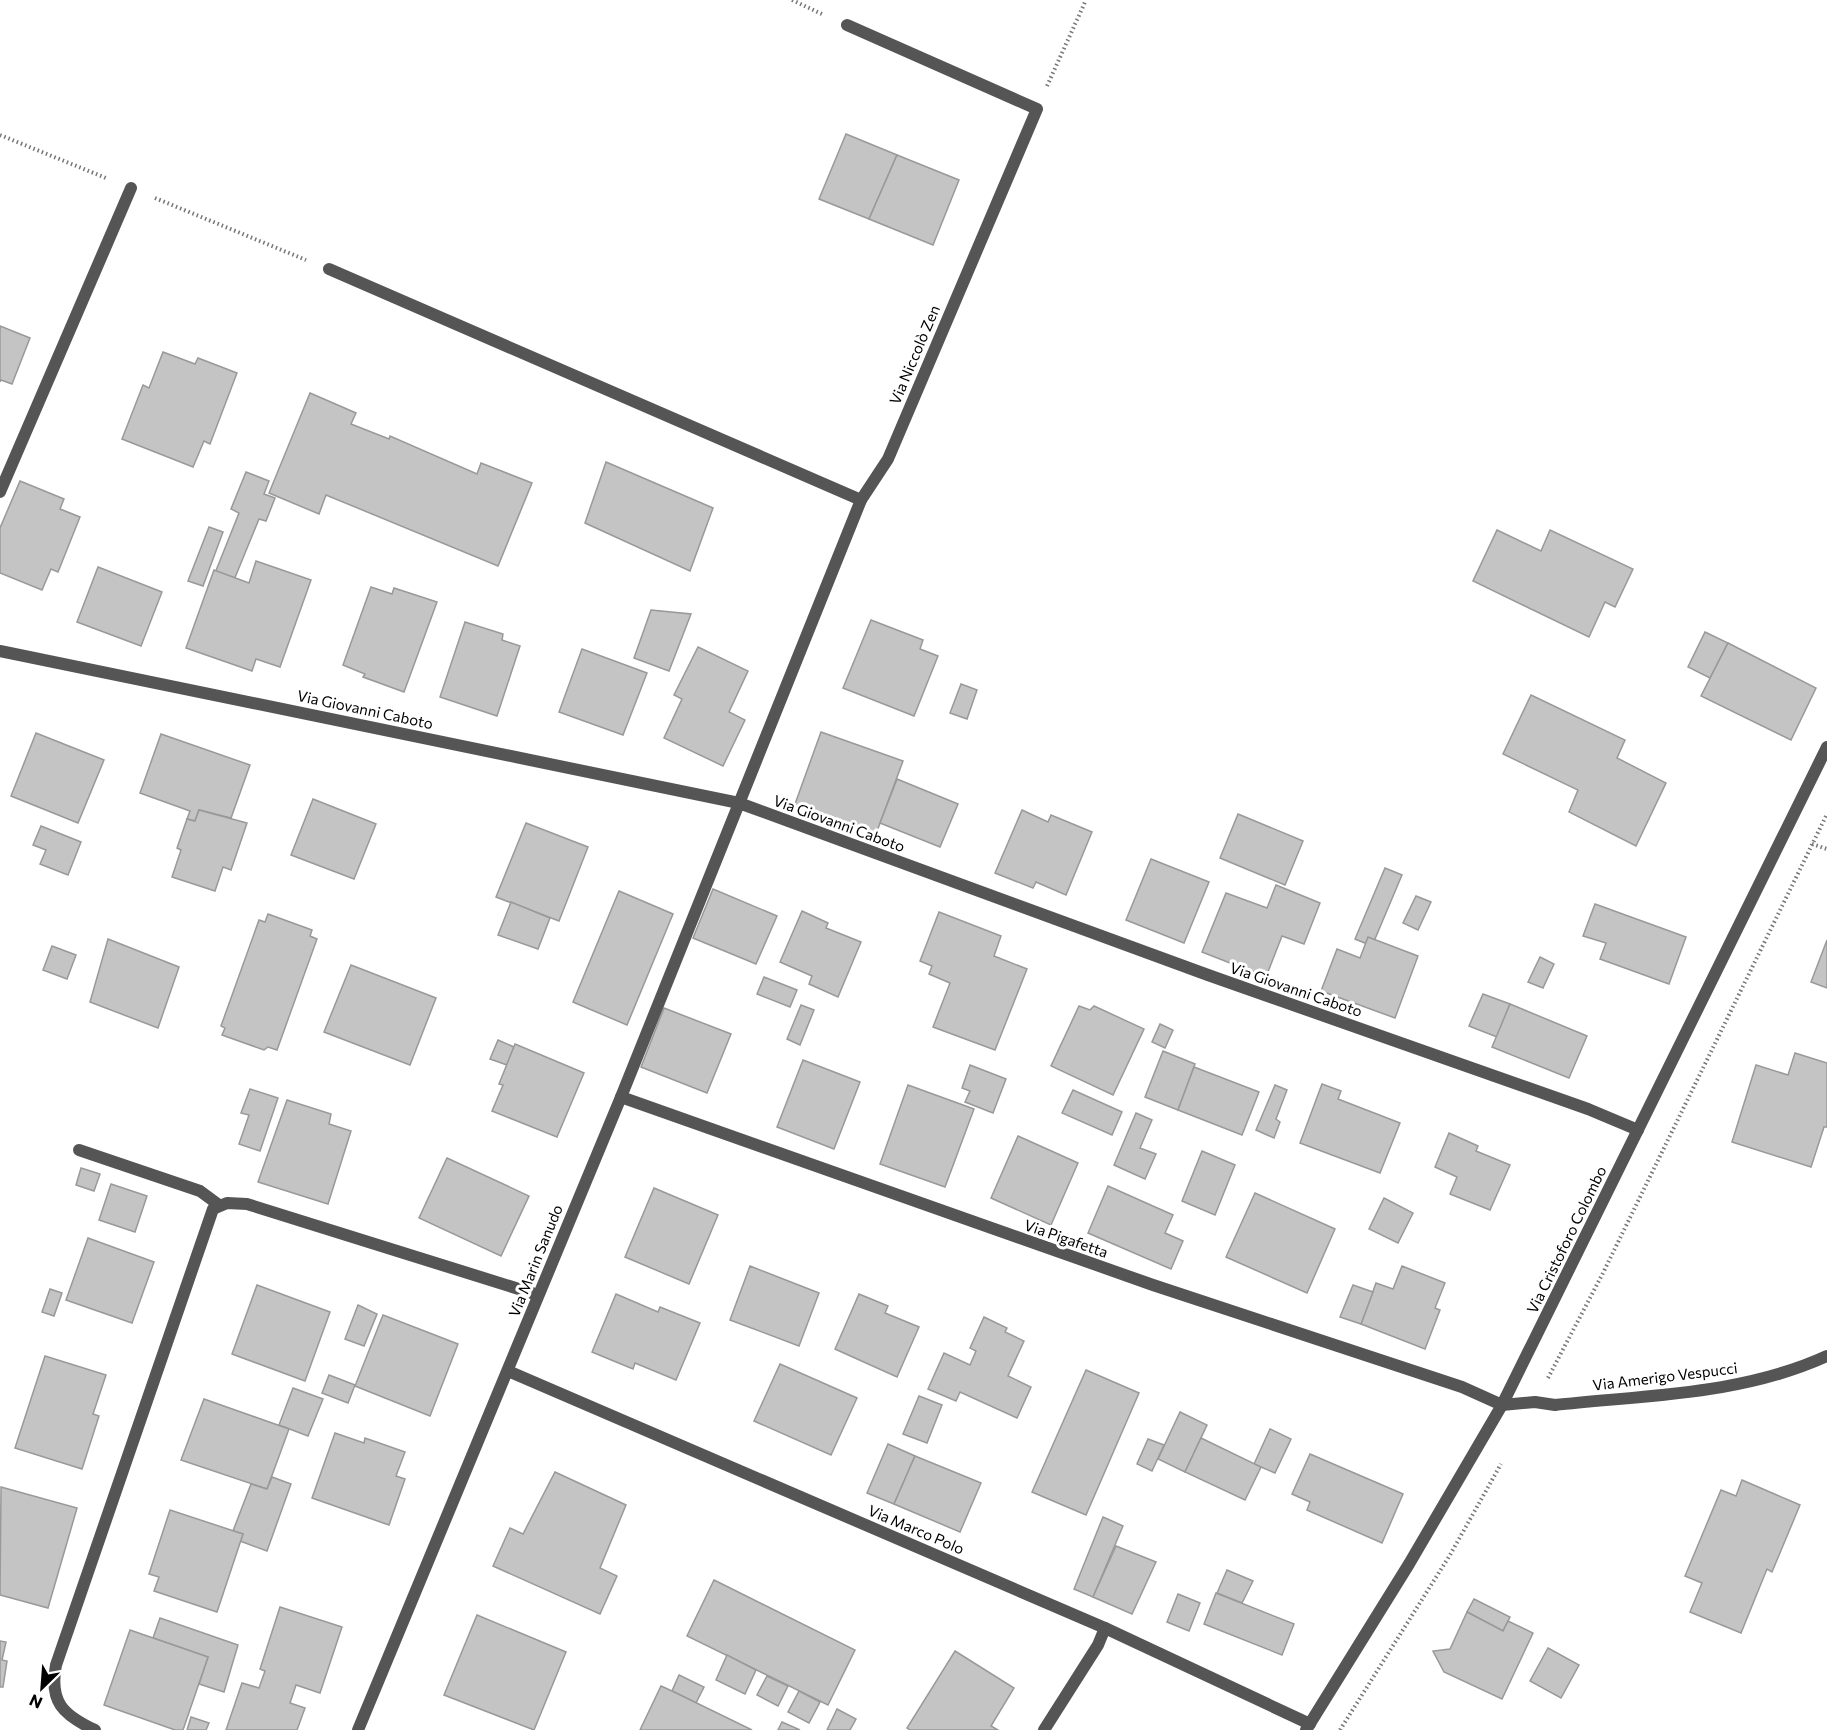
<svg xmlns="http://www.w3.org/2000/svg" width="1827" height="1730" font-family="Commissioner,sans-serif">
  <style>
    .building { fill: #c4c4c4; stroke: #999; stroke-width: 1.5 }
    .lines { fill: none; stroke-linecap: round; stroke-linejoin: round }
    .path { stroke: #777; stroke-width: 4; stroke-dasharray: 1.5 3; stroke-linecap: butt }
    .minor { stroke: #555; stroke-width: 12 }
    .tertiary { stroke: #555; stroke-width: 12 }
    .labels { text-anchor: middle; stroke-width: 6; stroke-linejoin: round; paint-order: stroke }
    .street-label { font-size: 15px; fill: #000; stroke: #fff }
  </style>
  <rect width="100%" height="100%" fill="#fff"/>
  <g class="building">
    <polygon points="846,134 897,155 869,219 819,199"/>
    <polygon points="897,155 959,180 933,245 869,219"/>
    <polygon points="0,326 30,338 12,384 1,380 0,382"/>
    <polygon points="163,352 195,364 198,358 237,373 210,444 204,441 193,467 122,439 143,385 149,388"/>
    <polygon points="310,393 356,413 351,424 389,439 390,436 477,474 481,463 532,483 498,566 326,495 319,514 269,493"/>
    <polygon points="606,462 713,508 690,571 585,523"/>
    <polygon points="246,472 269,481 264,494 275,498 266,521 259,519 234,580 215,573 239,513 231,509"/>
    <polygon points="20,481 64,499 60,509 80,517 58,572 51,569 42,590 0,573 0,528"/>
    <polygon points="209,527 223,532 203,586 188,581"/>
    <polygon points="1497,530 1541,551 1550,530 1633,569 1615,607 1605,602 1589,637 1473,581"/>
    <polygon points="256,561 311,580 280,667 256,659 252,671 186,648 214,570 249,583"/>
    <polygon points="98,567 162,592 141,646 77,622"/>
    <polygon points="371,587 392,594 394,588 437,602 404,692 363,677 365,674 343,665"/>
    <polygon points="651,610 691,614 669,671 634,658"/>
    <polygon points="871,620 923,640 920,649 938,656 914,716 843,688"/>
    <polygon points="465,622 503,634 502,640 520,646 497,716 440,697"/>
    <polygon points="1705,632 1728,643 1710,678 1688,667"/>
    <polygon points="1728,643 1816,688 1791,740 1701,696"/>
    <polygon points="698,647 748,671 729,712 745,720 723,766 664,738 682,699 674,695"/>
    <polygon points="582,649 647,673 623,735 559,712"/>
    <polygon points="961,684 977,690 967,719 950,713"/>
    <polygon points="1531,695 1625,740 1617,758 1666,783 1636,846 1569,812 1578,790 1503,754"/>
    <polygon points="821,732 903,761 876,834 795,804"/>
    <polygon points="36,733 104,760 78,823 11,796"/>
    <polygon points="161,734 250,765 231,818 199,810 195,821 187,819 190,811 140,793"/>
    <polygon points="897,779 958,804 940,847 880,823"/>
    <polygon points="313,799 376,824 354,879 291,855"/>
    <polygon points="199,810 247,823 231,870 223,867 215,891 172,877 181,850 177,848 187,819 195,821"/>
    <polygon points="1022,810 1048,822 1051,815 1092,832 1066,895 1036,882 1033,888 995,873"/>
    <polygon points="1238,814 1303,841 1285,885 1220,858"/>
    <polygon points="526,823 588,847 559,921 496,897"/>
    <polygon points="41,826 81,842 68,875 40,864 46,850 33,845"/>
    <polygon points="1151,859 1209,882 1184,943 1126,920"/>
    <polygon points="1385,868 1402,875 1372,946 1355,939"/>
    <polygon points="1276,885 1320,903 1304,944 1282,936 1266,977 1202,952 1226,893 1267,908"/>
    <polygon points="713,889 777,916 756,964 693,938"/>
    <polygon points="619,891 673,914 627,1025 573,1002"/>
    <polygon points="1416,896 1431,902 1418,930 1403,923"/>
    <polygon points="511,902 550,918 538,949 498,935"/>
    <polygon points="1595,904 1686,937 1669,984 1600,959 1606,943 1583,936"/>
    <polygon points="802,911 828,923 826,928 861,942 838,997 809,984 812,976 780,962"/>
    <polygon points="939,912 1001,936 994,956 1027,969 995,1050 933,1027 950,983 929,974 932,966 920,961"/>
    <polygon points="268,914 312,930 310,936 317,939 277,1050 268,1047 264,1050 222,1035 225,1028 221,1026 259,920 265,922"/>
    <polygon points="1368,937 1418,956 1395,1018 1321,991 1337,949 1360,958"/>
    <polygon points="108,939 179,967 158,1028 90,1002"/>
    <polygon points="1827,940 1827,988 1811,982"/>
    <polygon points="52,946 76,955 67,979 43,970"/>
    <polygon points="1540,957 1554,964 1543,988 1528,982"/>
    <polygon points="351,965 436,998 410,1065 324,1032"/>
    <polygon points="764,977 797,990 790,1007 757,994"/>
    <polygon points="1483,994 1510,1004 1497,1037 1469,1026"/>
    <polygon points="1510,1004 1587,1036 1569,1078 1492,1047"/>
    <polygon points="801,1005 814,1010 800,1045 787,1039"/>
    <polygon points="1079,1006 1090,1010 1094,1006 1144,1029 1113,1095 1051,1066"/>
    <polygon points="664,1008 731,1034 707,1093 641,1067"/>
    <polygon points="1160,1024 1173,1030 1165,1048 1152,1042"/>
    <polygon points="498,1040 514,1047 507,1065 490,1059"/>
    <polygon points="515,1044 584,1073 557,1137 492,1111 503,1085 499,1084"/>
    <polygon points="1163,1051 1195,1064 1178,1110 1145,1097"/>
    <polygon points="1795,1053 1827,1063 1827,1127 1824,1127 1811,1167 1732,1142 1756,1065 1788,1075"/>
    <polygon points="803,1060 860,1082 834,1149 777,1127"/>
    <polygon points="970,1065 1006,1079 993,1113 965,1102 970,1091 962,1088"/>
    <polygon points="1194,1067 1259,1092 1242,1135 1178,1110"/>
    <polygon points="1322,1084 1341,1091 1338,1099 1400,1123 1380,1173 1300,1143"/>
    <polygon points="908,1085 974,1109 945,1187 880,1164"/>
    <polygon points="1275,1085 1287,1090 1276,1119 1280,1122 1274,1138 1256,1130"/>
    <polygon points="250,1089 278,1098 260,1151 239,1144 249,1115 241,1113"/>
    <polygon points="1073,1090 1122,1112 1112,1135 1062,1113"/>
    <polygon points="287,1100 331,1114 329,1124 351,1131 328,1204 258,1182"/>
    <polygon points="1136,1113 1152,1120 1140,1148 1156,1154 1145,1179 1114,1165"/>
    <polygon points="1449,1133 1478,1146 1476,1151 1510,1165 1490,1210 1450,1194 1457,1177 1435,1167"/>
    <polygon points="1018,1136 1078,1163 1051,1225 991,1198"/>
    <polygon points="1202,1151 1235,1165 1215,1215 1182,1201"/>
    <polygon points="447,1158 529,1196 501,1256 419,1218"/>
    <polygon points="81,1168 100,1174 94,1191 76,1185"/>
    <polygon points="111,1184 147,1196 135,1232 99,1220"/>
    <polygon points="1108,1186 1173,1215 1165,1233 1183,1241 1171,1269 1088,1233"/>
    <polygon points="654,1188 718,1215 689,1284 625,1257"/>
    <polygon points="1255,1193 1335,1229 1307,1293 1226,1257"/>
    <polygon points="1384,1198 1413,1213 1398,1243 1369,1229"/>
    <polygon points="88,1238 154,1262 132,1323 66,1300"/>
    <polygon points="750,1266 819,1293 799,1346 730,1320"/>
    <polygon points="1402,1266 1445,1283 1435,1308 1440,1310 1425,1349 1361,1324 1376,1283 1393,1289"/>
    <polygon points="257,1285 330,1312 305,1381 232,1354"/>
    <polygon points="1353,1285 1373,1292 1361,1324 1340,1317"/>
    <polygon points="50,1289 62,1293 54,1316 42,1312"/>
    <polygon points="616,1294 658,1312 660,1307 700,1323 676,1380 635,1363 633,1369 592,1352"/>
    <polygon points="859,1294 888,1306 885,1313 919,1327 897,1377 835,1349"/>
    <polygon points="358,1305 377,1314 364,1346 345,1339"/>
    <polygon points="383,1315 458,1344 430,1416 355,1386"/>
    <polygon points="984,1317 1007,1328 1005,1332 1024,1341 1008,1376 1031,1387 1017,1418 960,1392 956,1401 928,1389 944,1353 970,1365 976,1351 970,1348"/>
    <polygon points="45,1356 106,1375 93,1414 99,1416 82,1469 15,1448"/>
    <polygon points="780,1364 857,1398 831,1455 754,1421"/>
    <polygon points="1086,1370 1139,1393 1086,1515 1032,1492"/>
    <polygon points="329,1375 355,1385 348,1403 322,1393"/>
    <polygon points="293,1388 323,1399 308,1436 279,1425"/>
    <polygon points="919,1396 942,1405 927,1443 903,1434"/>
    <polygon points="204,1399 289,1429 267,1489 181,1460"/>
    <polygon points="1180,1412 1207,1425 1185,1472 1158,1459"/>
    <polygon points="1270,1429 1291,1439 1275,1473 1254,1464"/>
    <polygon points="335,1433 364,1443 365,1438 405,1452 396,1476 405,1479 389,1525 312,1498"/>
    <polygon points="1201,1438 1261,1467 1245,1500 1185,1472"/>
    <polygon points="1148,1439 1164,1445 1152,1471 1137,1464"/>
    <polygon points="888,1444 915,1456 894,1504 867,1493"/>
    <polygon points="1310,1454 1403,1494 1382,1543 1307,1510 1310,1502 1292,1494"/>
    <polygon points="915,1456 981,1483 960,1532 894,1504"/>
    <polygon points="555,1472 626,1505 600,1568 617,1576 600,1614 493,1566 510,1528 523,1534"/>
    <polygon points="272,1477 291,1484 267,1551 240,1541 243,1534 233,1531 251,1484 267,1489"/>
    <polygon points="1742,1480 1800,1505 1772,1572 1767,1569 1741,1633 1690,1612 1702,1583 1685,1576 1721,1490 1736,1496"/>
    <polygon points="1,1487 77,1508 48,1608 0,1595"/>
    <polygon points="170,1510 243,1534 217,1612 154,1591 159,1577 149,1574"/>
    <polygon points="1103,1517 1123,1526 1093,1597 1074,1589"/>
    <polygon points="1116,1546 1156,1562 1132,1614 1093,1597"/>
    <polygon points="1227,1570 1253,1581 1242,1603 1217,1593"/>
    <polygon points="714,1580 855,1650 828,1705 687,1636"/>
    <polygon points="1216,1593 1294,1624 1282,1655 1204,1624"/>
    <polygon points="1178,1594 1200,1603 1189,1631 1167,1622"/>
    <polygon points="1474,1599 1510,1617 1503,1631 1467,1612"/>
    <polygon points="280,1607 342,1627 320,1693 296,1685 290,1703 305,1708 297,1730 226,1730 242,1683 259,1688 265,1671 260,1669"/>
    <polygon points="1467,1612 1503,1631 1508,1621 1533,1633 1502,1699 1444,1672 1433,1651 1450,1649"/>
    <polygon points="477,1615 566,1652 534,1730 444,1695"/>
    <polygon points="160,1618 238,1645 224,1692 199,1684 208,1657 153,1638"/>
    <polygon points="130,1630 208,1657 183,1730 175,1730 104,1705"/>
    <polygon points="0,1641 6,1642 2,1660 7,1661 3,1687 0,1687"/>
    <polygon points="1548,1648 1579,1665 1561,1698 1530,1681"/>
    <polygon points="955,1651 1014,1688 991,1726 998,1730 910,1730 907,1728"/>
    <polygon points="727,1655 756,1670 745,1694 716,1680"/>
    <polygon points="679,1675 704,1687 696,1703 672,1691"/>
    <polygon points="767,1676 788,1686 778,1706 757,1695"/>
    <polygon points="661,1686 672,1691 752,1730 640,1730"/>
    <polygon points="799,1691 820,1702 809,1723 788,1712"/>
    <polygon points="837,1709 856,1719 850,1730 827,1730"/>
    <polygon points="191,1717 209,1723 206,1730 187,1730"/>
    <polygon points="782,1722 800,1730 778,1730"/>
  </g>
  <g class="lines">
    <g class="path">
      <polyline points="792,0 824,15"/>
      <polyline points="1047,86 1086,0"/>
      <polyline points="0,135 106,178"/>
      <polyline points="155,198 306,260"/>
      <polyline points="1812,844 1827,849"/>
      <polyline points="1548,1378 1602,1275 1827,814"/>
      <polyline points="1340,1730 1450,1555 1501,1464"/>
    </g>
    <g class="minor">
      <polyline points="329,269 861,500"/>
      <polyline points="0,492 131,188"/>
      <polyline points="0,651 739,803 1208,975 1588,1109 1638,1130"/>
      <path d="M621,1097L1153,1285L1462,1387L1502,1405L1535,1402L1555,1405C1646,1395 1742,1395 1827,1356"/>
      <polyline points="79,1150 200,1191 219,1205"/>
      <polyline points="508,1371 1105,1628 1310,1724"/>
      <path d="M95,1730C63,1715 49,1702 56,1665L213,1209L227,1203L247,1204L538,1295"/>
      <polyline points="358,1730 621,1097 861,500 888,459 1037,109 847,25"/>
      <polyline points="1044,1730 1098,1645 1105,1628"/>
    </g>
    <polyline class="tertiary" points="1306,1730 1409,1564 1502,1405 1827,747"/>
  </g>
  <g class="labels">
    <g class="street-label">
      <text transform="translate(915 355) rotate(-67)" y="5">Via Niccolò Zen</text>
      <text transform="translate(365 710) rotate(12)" y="5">Via Giovanni Caboto</text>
      <text transform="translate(839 824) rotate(20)" y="5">Via Giovanni Caboto</text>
      <text transform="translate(1296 990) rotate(19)" y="5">Via Giovanni Caboto</text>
      <text transform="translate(1066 1239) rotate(19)" y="5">Via Pigafetta</text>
      <text transform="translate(1567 1240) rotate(-64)" y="5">Via Cristoforo Colombo</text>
      <text transform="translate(536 1261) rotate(-68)" y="5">Via Marin Sanudo</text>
      <text transform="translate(1665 1377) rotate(-7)" y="5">Via Amerigo Vespucci</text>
      <text transform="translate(916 1530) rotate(23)" y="5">Via Marco Polo</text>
    </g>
  </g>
  <g transform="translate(42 1688) rotate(205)" stroke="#ffffff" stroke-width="4.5" paint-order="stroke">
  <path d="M0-4.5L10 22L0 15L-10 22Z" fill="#000000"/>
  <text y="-9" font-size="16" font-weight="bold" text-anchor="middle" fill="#000000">N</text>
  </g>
</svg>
